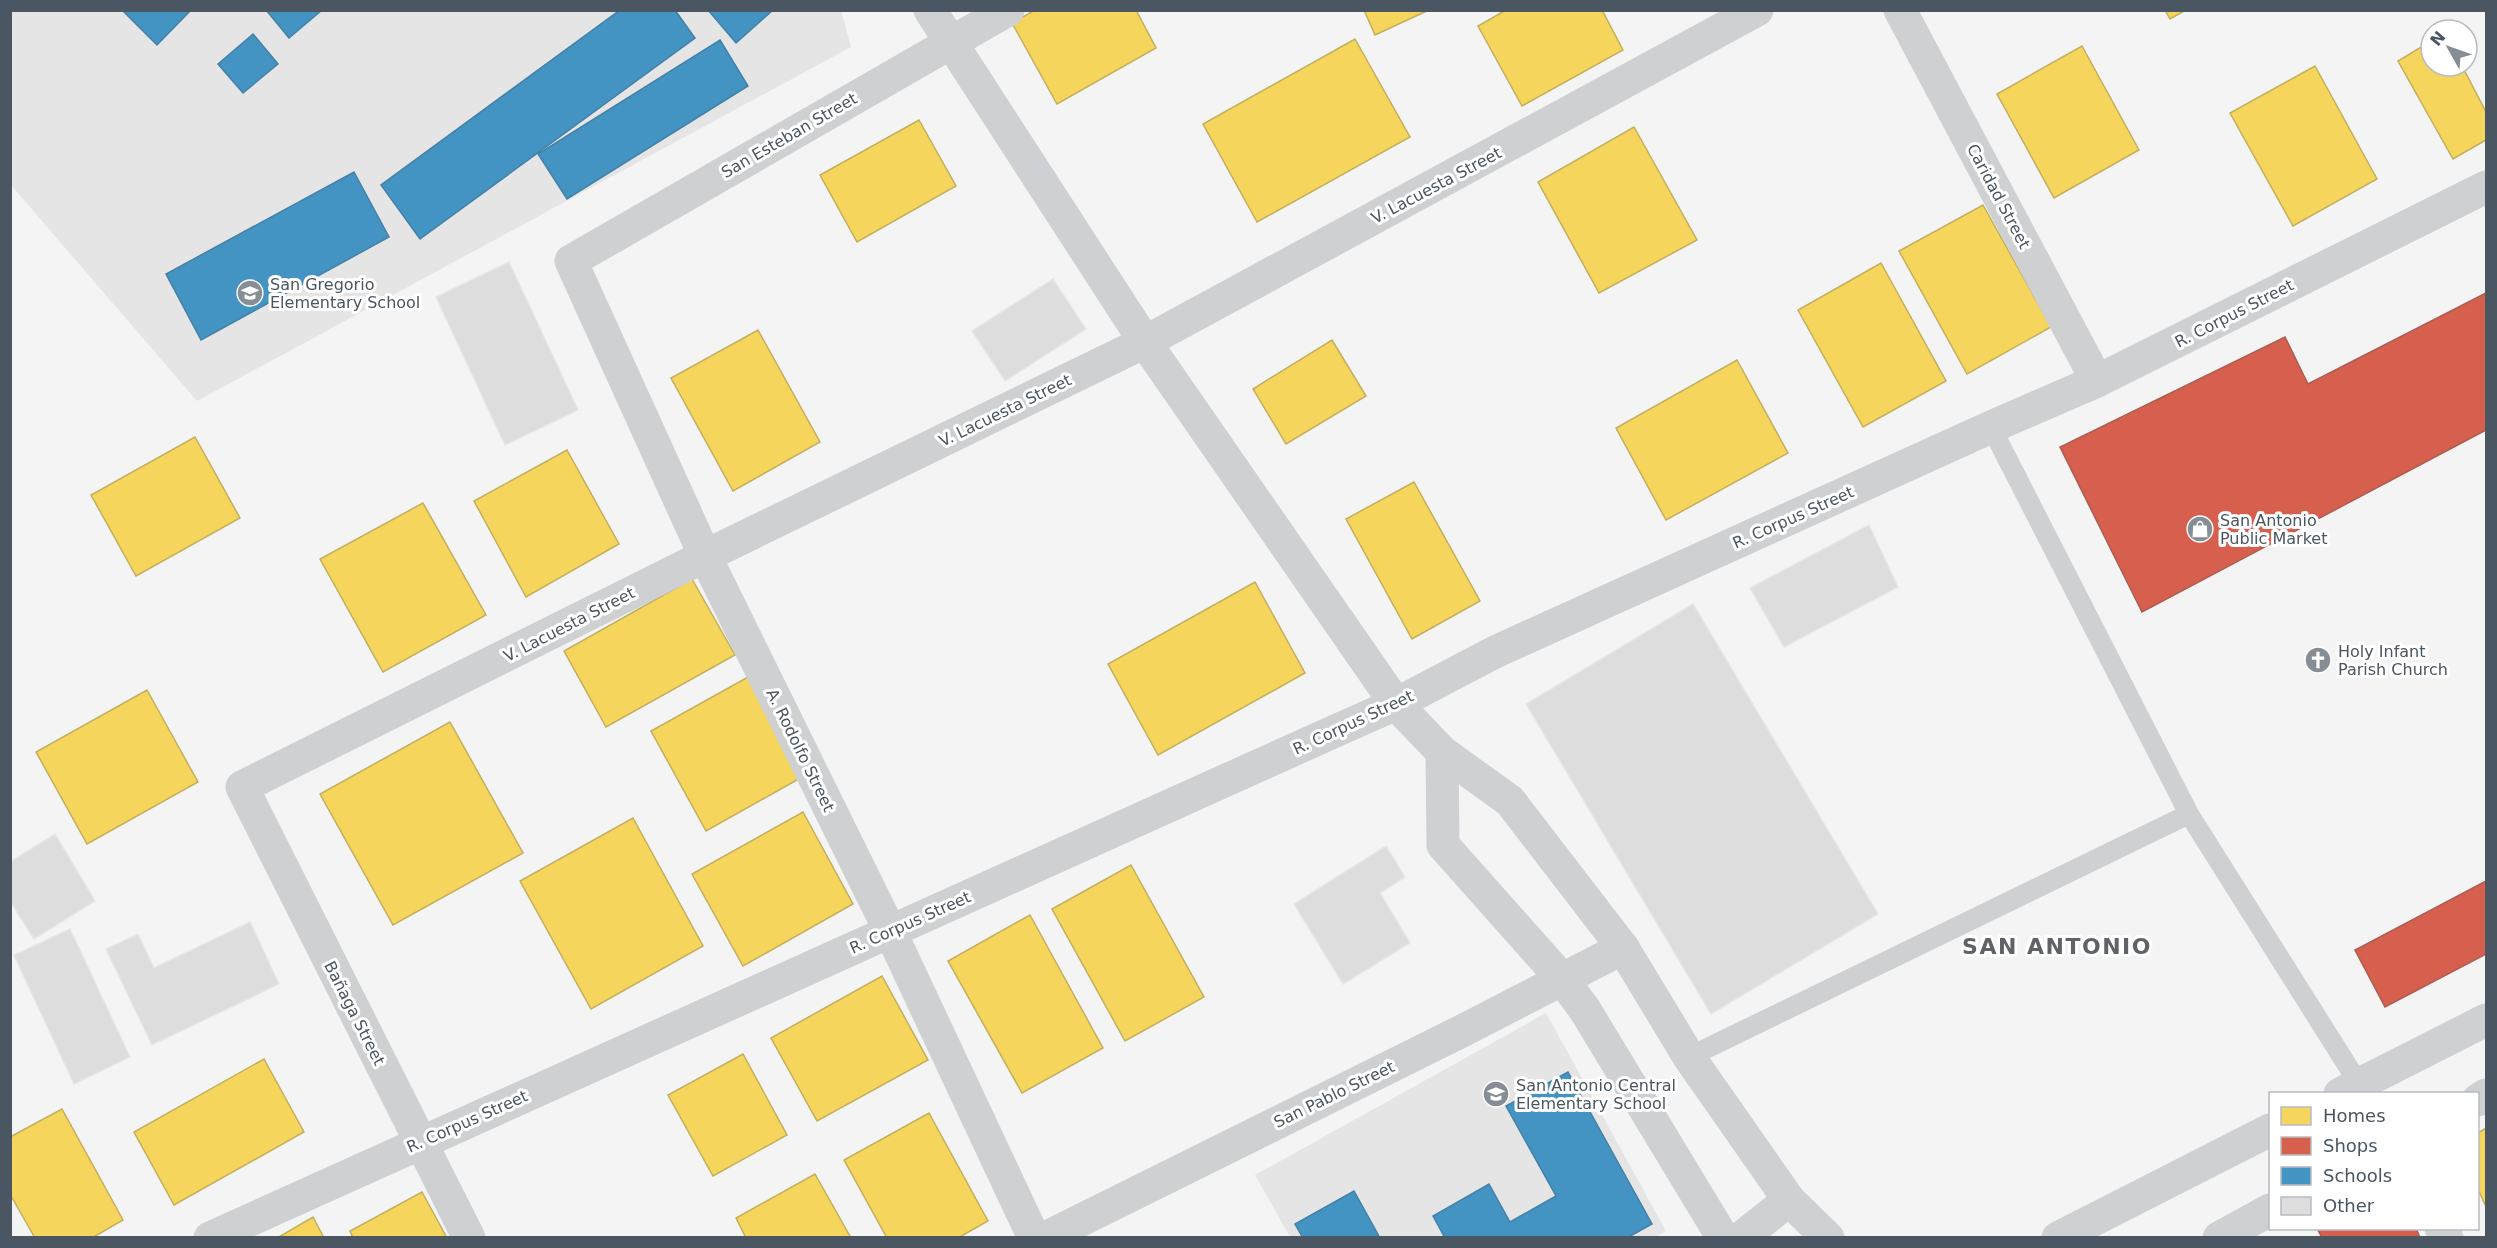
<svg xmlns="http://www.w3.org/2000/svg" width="2497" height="1248" font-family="'DejaVu Sans',sans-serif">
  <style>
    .education { fill: #e6e5e6 }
    .homes { fill: #f6d55c; stroke: #c2af5e; stroke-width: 1.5 }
    .shops { fill: #d6604d; stroke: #ac5d53; stroke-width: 1.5 }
    .schools { fill: #4393c3; stroke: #4581a6; stroke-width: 1.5 }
    .building { fill: #ddddde; stroke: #e5e6e7; stroke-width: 1.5 }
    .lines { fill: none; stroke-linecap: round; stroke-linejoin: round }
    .service { stroke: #ced0d2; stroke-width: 20 }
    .minor { stroke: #ced0d2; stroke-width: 33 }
    .tertiary { stroke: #ced0d2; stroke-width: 33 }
    .secondary { stroke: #ced0d4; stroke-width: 33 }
    .labels { text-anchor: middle; stroke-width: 6; stroke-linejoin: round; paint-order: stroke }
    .street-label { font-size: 16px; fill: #4a5661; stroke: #fff }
    .poi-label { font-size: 16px; fill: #4a5661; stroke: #fff; text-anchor: start }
    .district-label { font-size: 22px; font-weight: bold; letter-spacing: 1.5px; fill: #5f6368; stroke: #fff }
  </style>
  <rect width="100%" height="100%" fill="#f4f4f4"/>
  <g class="education">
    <polygon points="841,10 851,47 197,401 11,185 10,11"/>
    <polygon points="1546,1013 1666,1231 1654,1238 1290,1237 1255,1175"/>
  </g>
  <g class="homes">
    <polygon points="1035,10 1136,10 1156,48 1057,104 1012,23"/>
    <polygon points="1364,10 1429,10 1375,35"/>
    <polygon points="1506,10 1602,10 1623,50 1522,106 1478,26"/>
    <polygon points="2165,10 2186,10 2170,19"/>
    <polygon points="1355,39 1410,137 1257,222 1203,124"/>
    <polygon points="2431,41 2431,66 2462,66 2486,112 2486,140 2453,159 2398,61"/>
    <polygon points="2082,46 2139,150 2054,198 1997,94"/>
    <polygon points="2315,66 2377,179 2293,226 2230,113"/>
    <polygon points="919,120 956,186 857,242 820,175"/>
    <polygon points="1634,127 1697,240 1599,293 1538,182"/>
    <polygon points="1983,205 2051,327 1967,374 1899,251"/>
    <polygon points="1881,263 1946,381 1863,427 1798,310"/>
    <polygon points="758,330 820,442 733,491 671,378"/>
    <polygon points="1332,340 1366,396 1286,444 1253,389"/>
    <polygon points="1737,360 1788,453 1666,520 1616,428"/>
    <polygon points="195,437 240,518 136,576 91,495"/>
    <polygon points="567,450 619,544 526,597 474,501"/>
    <polygon points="1414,482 1480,601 1412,639 1346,519"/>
    <polygon points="423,503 486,615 383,672 320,559"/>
    <polygon points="692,579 735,655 606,727 564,651"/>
    <polygon points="1255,582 1305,673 1158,755 1108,664"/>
    <polygon points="748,677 804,776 706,831 651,731"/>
    <polygon points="147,690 198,782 87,844 36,752"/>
    <polygon points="450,722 523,853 393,925 320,794"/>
    <polygon points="803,812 853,904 743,966 692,874"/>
    <polygon points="633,818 703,946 591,1009 520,881"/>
    <polygon points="1131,865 1204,997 1125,1041 1052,909"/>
    <polygon points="1030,915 1103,1048 1022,1093 948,961"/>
    <polygon points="882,976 928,1060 817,1121 771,1038"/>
    <polygon points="743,1054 787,1135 713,1176 668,1095"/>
    <polygon points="264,1059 304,1132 174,1205 134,1132"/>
    <polygon points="62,1109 123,1220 92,1238 35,1238 10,1194 10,1137"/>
    <polygon points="929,1113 988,1221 958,1238 887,1238 844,1160"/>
    <polygon points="2486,1128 2486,1207 2478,1189 2478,1133"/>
    <polygon points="815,1174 851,1238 746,1238 736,1218"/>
    <polygon points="422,1192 447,1238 353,1238 350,1231"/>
    <polygon points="313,1217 324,1238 277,1238"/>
  </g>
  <g class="shops">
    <polygon points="2486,293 2486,430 2142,612 2060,447 2285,337 2308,384"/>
    <polygon points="2486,881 2486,954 2385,1007 2355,950"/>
    <polygon points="2317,1228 2416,1228 2420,1238 2322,1238"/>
  </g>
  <g class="schools">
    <polygon points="122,10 188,10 189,12 157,45"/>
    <polygon points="266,10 322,10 289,38"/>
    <polygon points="620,10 675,10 695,38 420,239 381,185"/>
    <polygon points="708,10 773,10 736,43"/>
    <polygon points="253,34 278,64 243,93 218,64"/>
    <polygon points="720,40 748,86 567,199 538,154"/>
    <polygon points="354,172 389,237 201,340 166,274"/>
    <polygon points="1568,1072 1652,1224 1627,1238 1445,1238 1433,1216 1489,1184 1510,1222 1556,1196 1506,1106"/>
    <polygon points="1354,1191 1380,1238 1303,1238 1295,1224"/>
  </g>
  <g class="building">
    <polygon points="509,262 578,410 505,445 436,297"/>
    <polygon points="1053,279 1086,329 1005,381 972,331"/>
    <polygon points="1869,525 1898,587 1784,647 1750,588"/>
    <polygon points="1693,604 1878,914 1711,1014 1526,704"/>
    <polygon points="55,834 95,901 34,939 10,901 10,862"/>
    <polygon points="1386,846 1405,877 1380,893 1410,943 1343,984 1294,904"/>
    <polygon points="250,922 279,984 152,1045 106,949 138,934 154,968"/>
    <polygon points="70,929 130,1057 74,1084 14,955"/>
  </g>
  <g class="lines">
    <g class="service">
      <polyline points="1991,427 2189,814 2359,1084"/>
      <polyline points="1689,1057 2189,814"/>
    </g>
    <g class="minor">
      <polyline points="1008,10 571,261 705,556 890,931 1034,1238"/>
      <polyline points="1900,10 2097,381"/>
      <polyline points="2441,1228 2447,1238"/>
      <polyline points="469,1238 242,787 705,556 1145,342 1757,10"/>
      <polyline points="1045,1238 1464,1030 1623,948"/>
      <polyline points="1741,1238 1789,1200"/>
    </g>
    <polyline class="tertiary" points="210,1238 1333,732 1396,704 1495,652 1991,427 2097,381 2486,187"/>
    <g class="secondary">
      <polyline points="930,10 1145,342 1396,704 1442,752 1510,801 1623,948 1689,1057 1789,1200 1828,1238"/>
      <polyline points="1442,752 1443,845 1563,980 1585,1010 1723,1238"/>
      <polyline points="2340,1094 2486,1020"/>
      <polyline points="2478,1100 2486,1095"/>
      <polyline points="2058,1238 2270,1130"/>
      <polyline points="2219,1238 2270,1210"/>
    </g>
  </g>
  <defs>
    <symbol id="school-disc" viewBox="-11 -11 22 22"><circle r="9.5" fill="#868d94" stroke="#fff"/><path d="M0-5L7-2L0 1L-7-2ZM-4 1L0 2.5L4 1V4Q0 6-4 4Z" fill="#fff"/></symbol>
    <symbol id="shop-disc" viewBox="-11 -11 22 22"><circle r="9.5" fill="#868d94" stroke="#fff"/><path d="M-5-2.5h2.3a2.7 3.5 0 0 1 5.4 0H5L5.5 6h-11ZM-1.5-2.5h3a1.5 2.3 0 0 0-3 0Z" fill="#fff"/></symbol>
    <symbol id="church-disc" viewBox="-11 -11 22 22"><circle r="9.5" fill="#868d94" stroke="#fff"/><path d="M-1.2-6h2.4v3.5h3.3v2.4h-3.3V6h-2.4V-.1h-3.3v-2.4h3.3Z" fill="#fff"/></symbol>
  </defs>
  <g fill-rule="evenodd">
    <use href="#school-disc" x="235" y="278" width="30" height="30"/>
    <use href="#shop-disc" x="2185" y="514" width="30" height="30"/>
    <use href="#church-disc" x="2303" y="645" width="30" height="30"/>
    <use href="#school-disc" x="1481" y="1079" width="30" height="30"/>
  </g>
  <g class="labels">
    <g class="street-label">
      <text transform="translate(789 135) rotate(-30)" y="6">San Esteban Street</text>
      <text transform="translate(1436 185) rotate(-28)" y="6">V. Lacuesta Street</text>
      <text transform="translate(1999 196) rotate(62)" y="6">Caridad Street</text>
      <text transform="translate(2234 313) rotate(-27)" y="6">R. Corpus Street</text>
      <text transform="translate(1005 410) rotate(-26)" y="6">V. Lacuesta Street</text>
      <text transform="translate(1793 517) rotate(-24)" y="6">R. Corpus Street</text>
      <text transform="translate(569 624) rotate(-27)" y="6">V. Lacuesta Street</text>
      <text transform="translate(1353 722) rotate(-25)" y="6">R. Corpus Street</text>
      <text transform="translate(801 750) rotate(64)" y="6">A. Rodolfo Street</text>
      <text transform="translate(910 922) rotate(-24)" y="6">R. Corpus Street</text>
      <text transform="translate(355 1013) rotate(63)" y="6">Bañaga Street</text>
      <text transform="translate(1334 1094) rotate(-26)" y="6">San Pablo Street</text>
      <text transform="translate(467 1121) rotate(-24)" y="6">R. Corpus Street</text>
    </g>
    <g class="poi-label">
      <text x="270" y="290">San Gregorio<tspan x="270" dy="18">Elementary School</tspan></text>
      <text x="2220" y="526">San Antonio<tspan x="2220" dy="18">Public Market</tspan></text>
      <text x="2338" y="657">Holy Infant<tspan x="2338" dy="18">Parish Church</tspan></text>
      <text x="1516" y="1091">San Antonio Central<tspan x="1516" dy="18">Elementary School</tspan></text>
    </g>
    <g class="district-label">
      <text x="2057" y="954">SAN ANTONIO</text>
    </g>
  </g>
  <rect width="2497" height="1248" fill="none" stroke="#4a5661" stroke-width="24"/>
  <rect x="2269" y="1092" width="210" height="138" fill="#ffffff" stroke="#b7bbc0" stroke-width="1.5"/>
  <rect x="2281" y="1107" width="30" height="18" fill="#f6d55c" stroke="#b7bbc0" stroke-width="1.5"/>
  <text x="2323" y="1122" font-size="18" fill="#4a5661">Homes</text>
  <rect x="2281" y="1137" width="30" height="18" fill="#d6604d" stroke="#b7bbc0" stroke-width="1.5"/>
  <text x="2323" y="1152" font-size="18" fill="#4a5661">Shops</text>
  <rect x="2281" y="1167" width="30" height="18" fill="#4393c3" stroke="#b7bbc0" stroke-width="1.5"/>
  <text x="2323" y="1182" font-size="18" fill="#4a5661">Schools</text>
  <rect x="2281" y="1197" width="30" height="18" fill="#ddddde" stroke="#b7bbc0" stroke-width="1.5"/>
  <text x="2323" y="1212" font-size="18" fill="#4a5661">Other</text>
  <g transform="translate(2449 48) rotate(310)"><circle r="28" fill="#ffffff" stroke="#b7bbc0" stroke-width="1.5"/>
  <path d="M0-4.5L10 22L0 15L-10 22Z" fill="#868d94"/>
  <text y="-9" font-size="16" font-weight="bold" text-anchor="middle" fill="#4a5661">N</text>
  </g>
</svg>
